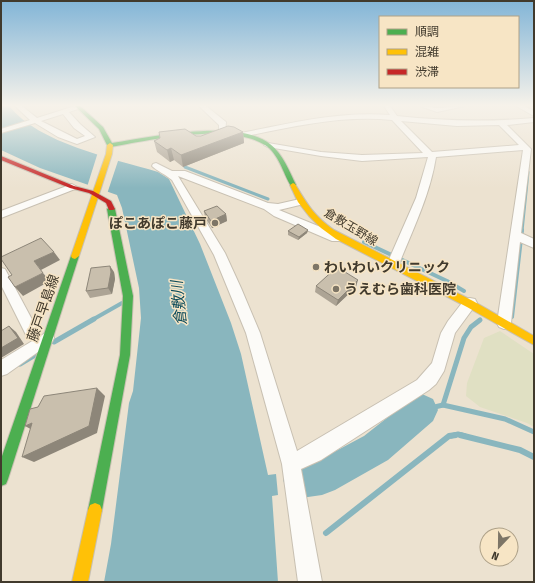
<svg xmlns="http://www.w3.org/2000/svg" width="535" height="583" font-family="'Fira Sans Condensed','Noto Sans JP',sans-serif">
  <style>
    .green { fill: #e0e0c3 }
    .water { fill: #89b6be }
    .pier { fill: #ece2d0 }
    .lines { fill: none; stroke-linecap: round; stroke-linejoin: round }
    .stream-far3 { stroke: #89b6be; stroke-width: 3 }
    .stream-far2 { stroke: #89b6be; stroke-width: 4 }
    .stream-far1 { stroke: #89b6be; stroke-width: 5 }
    .stream { stroke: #89b6be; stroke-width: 6 }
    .river { fill: #89b6be; fill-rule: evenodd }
    .street-casing { stroke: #c8c0b2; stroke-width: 2 }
    .fast-casing { stroke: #c8c0b2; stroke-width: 2 }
    .slow-casing { stroke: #c8c0b2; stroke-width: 2 }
    .jam-casing { stroke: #c8c0b2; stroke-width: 2 }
    .street { fill: #fcfbf8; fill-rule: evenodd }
    .fast { fill: #4caf50; fill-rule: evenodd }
    .slow { fill: #ffc107; fill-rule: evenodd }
    .jam { fill: #c62828; fill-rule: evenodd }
    .wall { fill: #ada495 }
    .shaded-wall { fill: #8d8679 }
    .building { fill: #c9bfad; stroke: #8d8679 }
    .poi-dot { fill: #7d7566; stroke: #f7e5c5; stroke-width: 1.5 }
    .labels { text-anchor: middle; stroke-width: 3; stroke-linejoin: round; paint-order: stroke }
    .far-street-label { font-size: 12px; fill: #413a2d; stroke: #f7e5c5 }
    .poi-label { font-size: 14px; font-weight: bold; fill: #413a2d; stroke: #f7e5c5; text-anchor: start }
    .street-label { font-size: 14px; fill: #413a2d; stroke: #f7e5c5 }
    .water-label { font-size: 15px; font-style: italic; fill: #0e4c5b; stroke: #f7e5c5 }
  </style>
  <rect width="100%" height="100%" fill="#ece2d0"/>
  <polygon class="green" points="500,331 534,354 534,427 527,423 480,407 466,396 467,383 484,338"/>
  <path class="water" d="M1,106H9C40,144 112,158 158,172L169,179L200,244L231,323L241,354L268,475L276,474L278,495L272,496L278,582H104L111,544L129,403L133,391L141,318L139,288L122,208L117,195L40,168L1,150Z"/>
  <polygon class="pier" points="98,152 119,158 107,194 87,187"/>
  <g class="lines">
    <g class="stream-far3">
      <polyline points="185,167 268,199"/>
      <polyline points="522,231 528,172"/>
    </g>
    <g class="stream-far2">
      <polyline points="364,242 447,281 464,291"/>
      <polyline points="509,315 512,317 522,230"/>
      <polyline points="92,320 122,303"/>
    </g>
    <g class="stream-far1">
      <polyline points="54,342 94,319"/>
      <polyline points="20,364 35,355"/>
      <polyline points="443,405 464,338 471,327 480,320"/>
      <polyline points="422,410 443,405 505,419 534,432"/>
      <polyline points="451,436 458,434 465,436"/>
    </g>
    <g class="stream">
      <polyline points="460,435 520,450 534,457"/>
      <polyline points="326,533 449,436 456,435"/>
    </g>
    <polygon class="river" points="422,394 433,399 438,410 433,421 388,460 335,490 322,495 301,498 288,493 283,480 288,467 301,462 319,460 364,436 411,399"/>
    <defs>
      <g id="street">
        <path d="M15,106H22L37,118L75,106H82L81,108L69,112L80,124L95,137L77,144L58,137L35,123L1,133V129L30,120ZM63,114L74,128L85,136L77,139L41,121Z"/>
        <polygon points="199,106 206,106 226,122 225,135 219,135 219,125"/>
        <path d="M384,106H390L397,116C444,121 487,122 534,118V122L507,125L531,149L521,233L534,239V248L520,242L511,323L509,327L504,329L499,327L497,323L523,150L436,157C430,195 413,229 399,264L397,267L393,268L389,267L387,264L416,198L428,157L362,161L321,156L268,147L264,145L268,143L321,152L362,155L423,153L392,120C340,115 292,127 241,137L237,135L241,133C291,123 339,111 390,115ZM401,121L457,126L499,125L519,145L432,152Z"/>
        <polygon points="420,106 437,108 465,106 437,112"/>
        <polygon points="516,106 524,106 534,111 534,116"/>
        <path d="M156,163L172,171H185L268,203L278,204L300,199L304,200L305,202L304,204L279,210L340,235L342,238L340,241H332L274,216L264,209L178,176L225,253L241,288L260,333L297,451L417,380L432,363L441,333L448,321L465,299L470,298L475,299L477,303L455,333L444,371L436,384L429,390L321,460L301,469L322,582H298L282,464L246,333L214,255L172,180C165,174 157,171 152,166L153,164Z"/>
        <polygon points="72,184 77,187 75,189 1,218 1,211"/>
        <polygon points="1,268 5,269 36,327 38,331 36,335 31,337 26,335 1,285"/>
        <polygon points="47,332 52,334 54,338 52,342 7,374 1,376 1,360"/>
      </g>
      <g id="fast">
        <path d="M75,106H80L103,127L112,143C151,137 237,118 270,144C283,154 289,171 296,185L291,186C283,173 279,154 265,145C228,122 151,140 110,147L107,145L99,129Z"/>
        <polygon points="111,207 115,209 133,296 130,355 102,510 100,515 95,517 90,515 88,510 120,355 123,296 107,209"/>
        <polygon points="75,253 79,256 8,479 6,484 1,486 1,459 71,256"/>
      </g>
      <g id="slow">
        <polygon points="110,143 113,145 112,154 79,256 75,259 72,258 71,256 106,154 107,145"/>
        <path d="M293,183L295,184C307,204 314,216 334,230L473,301L534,336V345L467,307L336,239L321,228L309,216L298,202L290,185Z"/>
        <polygon points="95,503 100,505 102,510 88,582 72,582 88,510 90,505"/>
      </g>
      <polygon id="jam" points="1,156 74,186 93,191 111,201 115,209 113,210 109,210 106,203 89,193 70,188 1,160"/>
    </defs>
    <use href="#street" class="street-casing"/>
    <use href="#fast" class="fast-casing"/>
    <use href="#slow" class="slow-casing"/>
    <use href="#jam" class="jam-casing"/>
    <use href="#street" class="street"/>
    <use href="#fast" class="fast"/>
    <use href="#slow" class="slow"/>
    <use href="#jam" class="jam"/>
  </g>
  <g class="wall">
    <polygon points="243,132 244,143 183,167 174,160 170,162 157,152 154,141 196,136 201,136"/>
    <polygon points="204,211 226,214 227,221 212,228 205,218"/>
    <polygon points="308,230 307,233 298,240 288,235 288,231"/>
    <polygon points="114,272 115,279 112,294 90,298 86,291"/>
    <polygon points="316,286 356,287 336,306 315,292"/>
  </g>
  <g class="shaded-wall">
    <polygon points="243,132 244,143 183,167 181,155"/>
    <polygon points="171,148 174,160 170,162 167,150"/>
    <polygon points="226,214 227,221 212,228 211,221"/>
    <polygon points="308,230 307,233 298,240 299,237"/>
    <polygon points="54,252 60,260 41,270 34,261"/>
    <polygon points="110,266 114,272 115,279 112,294 108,288"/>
    <polygon points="43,273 50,281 23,296 15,287"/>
    <polygon points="358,280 356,287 336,306 338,300"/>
    <polygon points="9,326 16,332 24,344 1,358 1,348"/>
    <polygon points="97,388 105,396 97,433 34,462 22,457"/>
    <polygon points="32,423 36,432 25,426"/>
  </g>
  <g class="building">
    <polygon points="228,126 234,127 243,132 181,155 171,148 167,150 154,141 160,138 159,132 185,129 196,136 201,136"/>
    <polygon points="217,206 226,214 211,221 204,211"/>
    <polygon points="298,224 308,230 299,237 288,231"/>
    <polygon points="41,238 54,252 34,261 43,273 15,287 8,277 12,275 1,259 1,257"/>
    <polygon points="110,266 111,272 108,288 86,291 91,268"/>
    <polygon points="337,267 358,280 338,300 316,286"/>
    <polygon points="9,326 18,338 1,348 1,331"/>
    <polygon points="97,388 89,426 22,457 32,423 25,426 30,409 38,407 44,396"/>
  </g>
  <linearGradient id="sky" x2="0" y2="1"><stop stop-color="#82b5d7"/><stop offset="0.56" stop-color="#f6f2ea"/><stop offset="1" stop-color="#f6f2ea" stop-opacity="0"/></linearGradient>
  <rect width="535" height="188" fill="url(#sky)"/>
  <g class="poi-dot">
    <circle cx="215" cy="223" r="4"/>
    <circle cx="316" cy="267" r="4"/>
    <circle cx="336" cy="289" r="4"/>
  </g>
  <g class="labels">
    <g class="far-street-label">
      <text transform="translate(351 227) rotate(31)" y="4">倉敷玉野線</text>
    </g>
    <g class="poi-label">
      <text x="207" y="228" text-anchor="end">ぽこあぽこ藤戸</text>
      <text x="324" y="272">わいわいクリニック</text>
      <text x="344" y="294">うえむら歯科医院</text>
    </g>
    <g class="street-label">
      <text transform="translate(43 308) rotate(-71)" y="5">藤戸早島線</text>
    </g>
    <g class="water-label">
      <text transform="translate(179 303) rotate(-96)" y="5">倉敷川</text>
    </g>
  </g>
  <rect width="535" height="583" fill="none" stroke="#413a2d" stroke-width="4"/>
  <rect x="379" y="16" width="140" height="72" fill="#f7e5c5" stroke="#aea188"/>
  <rect x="387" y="29" width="20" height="6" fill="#4caf50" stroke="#aea188"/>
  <text x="415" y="36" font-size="12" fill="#413a2d">順調</text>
  <rect x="387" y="49" width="20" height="6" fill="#ffc107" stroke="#aea188"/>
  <text x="415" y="56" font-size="12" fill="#413a2d">混雑</text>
  <rect x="387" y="69" width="20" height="6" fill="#c62828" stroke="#aea188"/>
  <text x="415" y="76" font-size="12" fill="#413a2d">渋滞</text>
  <g transform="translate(499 547) rotate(202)"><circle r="19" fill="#f7e5c5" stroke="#aea188"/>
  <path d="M0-3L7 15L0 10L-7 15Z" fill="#7d7566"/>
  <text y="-6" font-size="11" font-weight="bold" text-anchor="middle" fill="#413a2d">N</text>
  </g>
</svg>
